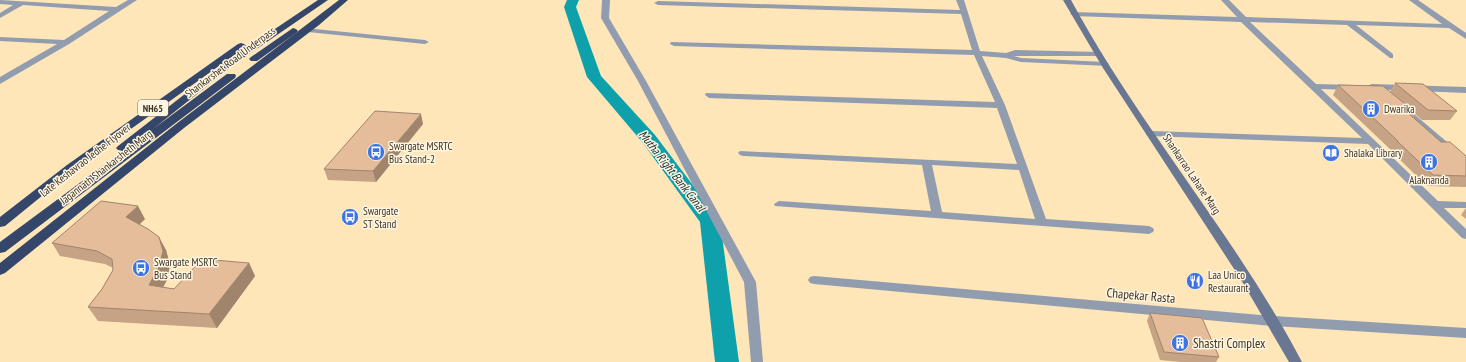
<svg xmlns="http://www.w3.org/2000/svg" width="1466" height="362" font-family="'PT Sans Narrow',sans-serif">
  <style>
    .lines { fill: none; stroke-linecap: round; stroke-linejoin: round }
    .canal { fill: #0fa1ab; fill-rule: evenodd }
    .street { fill: #929caf; fill-rule: evenodd }
    .secondary { fill: #697792; fill-rule: evenodd }
    .highway { fill: #34466a; fill-rule: evenodd }
    .wall { fill: #c5a384 }
    .shaded-wall { fill: #a0846c }
    .building { fill: #e5bd9a; stroke: #a0846c }
    .labels { text-anchor: middle; stroke-width: 3; stroke-linejoin: round; paint-order: stroke }
    .shield { fill: #fff5e3; stroke: #786e5c; stroke-width: 1 }
    .shield-label { font-size: 10px; font-weight: bold; fill: #3e3422 }
    .street-label { font-size: 11px; fill: #3e3422; stroke: #fff5e3 }
    .poi-label { font-size: 11px; fill: #3e3422; stroke: #fff5e3; text-anchor: start }
    .water-label { font-size: 12px; font-style: italic; fill: #132e30; stroke: #fff5e3 }
    .near-street-label { font-size: 13px; fill: #3e3422; stroke: #fff5e3 }
    .near-poi-label { font-size: 13px; fill: #3e3422; stroke: #fff5e3; text-anchor: start }
  </style>
  <rect width="100%" height="100%" fill="#fee6b8"/>
  <g class="lines">
    <polygon class="canal" points="567,0 579,0 576,7 601,76 655,135 720,221 739,362 715,362 700,222 643,143 587,77 564,7"/>
    <g class="street">
      <polygon points="0,0 116,7 128,0 137,0 69,44 0,84 0,77 57,44 0,41 0,37 64,40 109,11 23,5 0,18 0,13 13,5 0,4"/>
      <polygon points="602,0 610,0 609,18 646,81 756,282 763,362 751,362 744,282 638,81 601,18"/>
      <path d="M956,0H964L980,51L1006,53L1015,50L1101,52L1102,54L1098,56H1014L1021,58L1105,62L1109,64L1108,66L1021,62L1006,58L982,56L1005,105L1046,219L1149,226L1153,228L1154,230L1153,232L1149,234L775,206L774,204L779,201L931,211L922,165L743,156L740,155L738,153L740,151L1017,164L997,108L709,98L705,95L706,93L995,102L974,55L674,46L670,44L671,42L972,50L961,14L658,5L654,3L658,1L960,10ZM932,165L1019,170L1035,219L942,212Z"/>
      <polygon points="1221,0 1229,0 1246,17 1442,24 1409,0 1418,0 1466,33 1466,39 1449,28 1356,25 1393,54 1393,58 1390,58 1347,25 1250,22 1316,84 1353,85 1354,87 1353,89 1350,90 1321,89 1438,201 1466,202 1466,208 1444,208 1466,229 1466,239 1462,238 1368,144 1148,136 1146,134 1148,132 1151,131 1362,138 1241,22 1074,16 1070,14 1074,12 1237,17"/>
      <polygon points="305,28 425,40 429,42 425,44 308,32 304,30"/>
      <polygon points="1372,84 1466,87 1466,93 1369,89 1368,87 1369,85"/>
      <polygon points="1405,108 1408,109 1466,158 1466,166 1463,165 1402,113 1401,111"/>
      <polygon points="814,276 1273,316 1466,328 1466,338 1273,326 814,284 810,283 808,280 810,277"/>
    </g>
    <path class="secondary" d="M1063,0H1071C1139,126 1235,235 1302,362H1289L1240,278L1103,68Z"/>
    <g class="highway">
      <polygon points="318,0 328,0 236,63 153,129 227,74 235,74 236,76 235,78 5,252 0,253 0,242 123,151 118,150 116,148 118,146 230,59"/>
      <polygon points="339,0 348,0 319,25 184,128 5,273 0,275 0,263 176,124"/>
      <polygon points="293,28 296,29 298,31 296,33 257,61 251,61 249,59 251,57"/>
      <polygon points="241,43 244,44 246,46 244,48 75,169 5,226 0,227 0,217 67,165 238,44"/>
    </g>
  </g>
  <g class="wall">
    <polygon points="1395,83 1457,111 1450,120 1422,120 1415,114 1413,118 1441,142 1466,156 1466,187 1427,186 1391,151 1391,150 1333,95 1338,85 1390,92"/>
    <polygon points="423,124 376,182 328,180 324,169"/>
    <polygon points="1466,208 1466,219 1461,215"/>
    <polygon points="145,219 139,224 166,250 170,265 167,280 163,287 174,289 249,263 255,276 217,328 98,321 88,307 102,289 113,270 113,268 105,264 60,256 52,243"/>
    <polygon points="1150,313 1219,357 1216,362 1181,362 1160,360 1147,321"/>
  </g>
  <g class="shaded-wall">
    <polygon points="421,114 423,124 376,182 373,171"/>
    <polygon points="138,206 145,219 134,230 126,217"/>
    <polygon points="159,237 166,250 170,265 167,280 157,298 149,285"/>
    <polygon points="249,263 255,276 217,328 209,314"/>
  </g>
  <g class="building">
    <polygon points="1395,83 1423,84 1457,111 1428,110"/>
    <polygon points="1338,85 1383,86 1416,113 1407,112 1441,142 1450,142 1466,156 1466,176 1433,175 1397,141 1398,141"/>
    <polygon points="375,111 421,114 373,171 324,169"/>
    <polygon points="101,201 138,206 126,217 148,229 159,237 163,251 159,267 149,285 174,289 202,259 249,263 209,314 88,307 102,289 113,270 112,259 97,251 52,243"/>
    <polygon points="1150,313 1202,318 1219,357 1164,352"/>
  </g>
  <defs>
    <symbol id="building-disc" viewBox="-11 -11 22 22"><circle r="9.5" fill="#3e73e3" stroke="#fff5e3"/><path d="M-4-6H4V6H1V3H-1V6H-4ZM-2.5-4.3h1.7v1.8h-1.7ZM.8-4.3h1.7v1.8H.8ZM-2.5-1h1.7V.8h-1.7ZM.8-1h1.7V.8H.8Z" fill="#fff"/></symbol>
    <symbol id="bus-disc" viewBox="-11 -11 22 22"><circle r="9.5" fill="#3e73e3" stroke="#fff5e3"/><path d="M-5-6H5V4H4V6H2V4H-2V6H-4V4H-5ZM-3.5-4V0h7V-4ZM-3.5 1.2v1.5H-2V1.2ZM2 1.2v1.5H3.5V1.2Z" fill="#fff"/></symbol>
    <symbol id="library-disc" viewBox="-11 -11 22 22"><circle r="9.5" fill="#3e73e3" stroke="#fff5e3"/><path d="M-6-4Q-3-5.5-.7-3.5V5Q-3 3-6 4ZM6-4Q3-5.5 .7-3.5V5Q3 3 6 4Z" fill="#fff"/></symbol>
    <symbol id="restaurant-disc" viewBox="-11 -11 22 22"><circle r="9.5" fill="#3e73e3" stroke="#fff5e3"/><path d="M-5-6h1v4h1v-4h1v4h1v-4h1v5L-1.5 .5V6h-2V.5L-5-1ZM5-6V6H3V1.5H1.5Q1.5-4 5-6Z" fill="#fff"/></symbol>
  </defs>
  <g fill-rule="evenodd">
    <use href="#building-disc" x="1361" y="99" width="20" height="20"/>
    <use href="#bus-disc" x="366" y="142" width="20" height="20"/>
    <use href="#library-disc" x="1321" y="143" width="20" height="20"/>
    <use href="#building-disc" x="1419" y="152" width="20" height="20"/>
    <use href="#bus-disc" x="340" y="207" width="20" height="20"/>
    <use href="#bus-disc" x="131" y="258" width="20" height="20"/>
    <use href="#restaurant-disc" x="1185" y="271" width="20" height="20"/>
    <use href="#building-disc" x="1170" y="333" width="20" height="20"/>
  </g>
  <g class="labels">
    <rect class="shield" x="138" y="100" width="30" height="16" rx="3"/>
    <g class="shield-label">
      <text x="153" y="112">NH65</text>
    </g>
    <g class="street-label">
      <text transform="translate(230 62) rotate(-37)" y="4">Shankarshet Road Underpass</text>
      <text transform="translate(85 160) rotate(-38)" y="4">Late Keshavrao Jedhe Flyover</text>
      <text transform="translate(106 167) rotate(-38)" y="4">Jagannath Shankarsheth Marg</text>
      <text transform="translate(1192 174) rotate(56)" y="4">Shankarrao Lahane Marg</text>
    </g>
    <g class="poi-label">
      <text x="1384" y="113">Dwarika</text>
      <text x="389" y="150">Swargate MSRTC<tspan x="389" dy="13">Bus Stand-2</tspan></text>
      <text x="1344" y="157">Shalaka Library</text>
      <text x="1429" y="184" text-anchor="middle">Alaknanda</text>
      <text x="363" y="215">Swargate<tspan x="363" dy="13">ST Stand</tspan></text>
      <text x="154" y="266">Swargate MSRTC<tspan x="154" dy="13">Bus Stand</tspan></text>
      <text x="1208" y="279">Laa Unico<tspan x="1208" dy="13">Restaurant</tspan></text>
    </g>
    <g class="water-label">
      <text transform="translate(672 171) rotate(52)" y="4">Mutha Right Bank Canal</text>
    </g>
    <g class="near-street-label">
      <text transform="translate(1141 295) rotate(5)" y="5">Chapekar Rasta</text>
    </g>
    <g class="near-poi-label">
      <text x="1193" y="348">Shastri Complex</text>
    </g>
  </g>
</svg>
